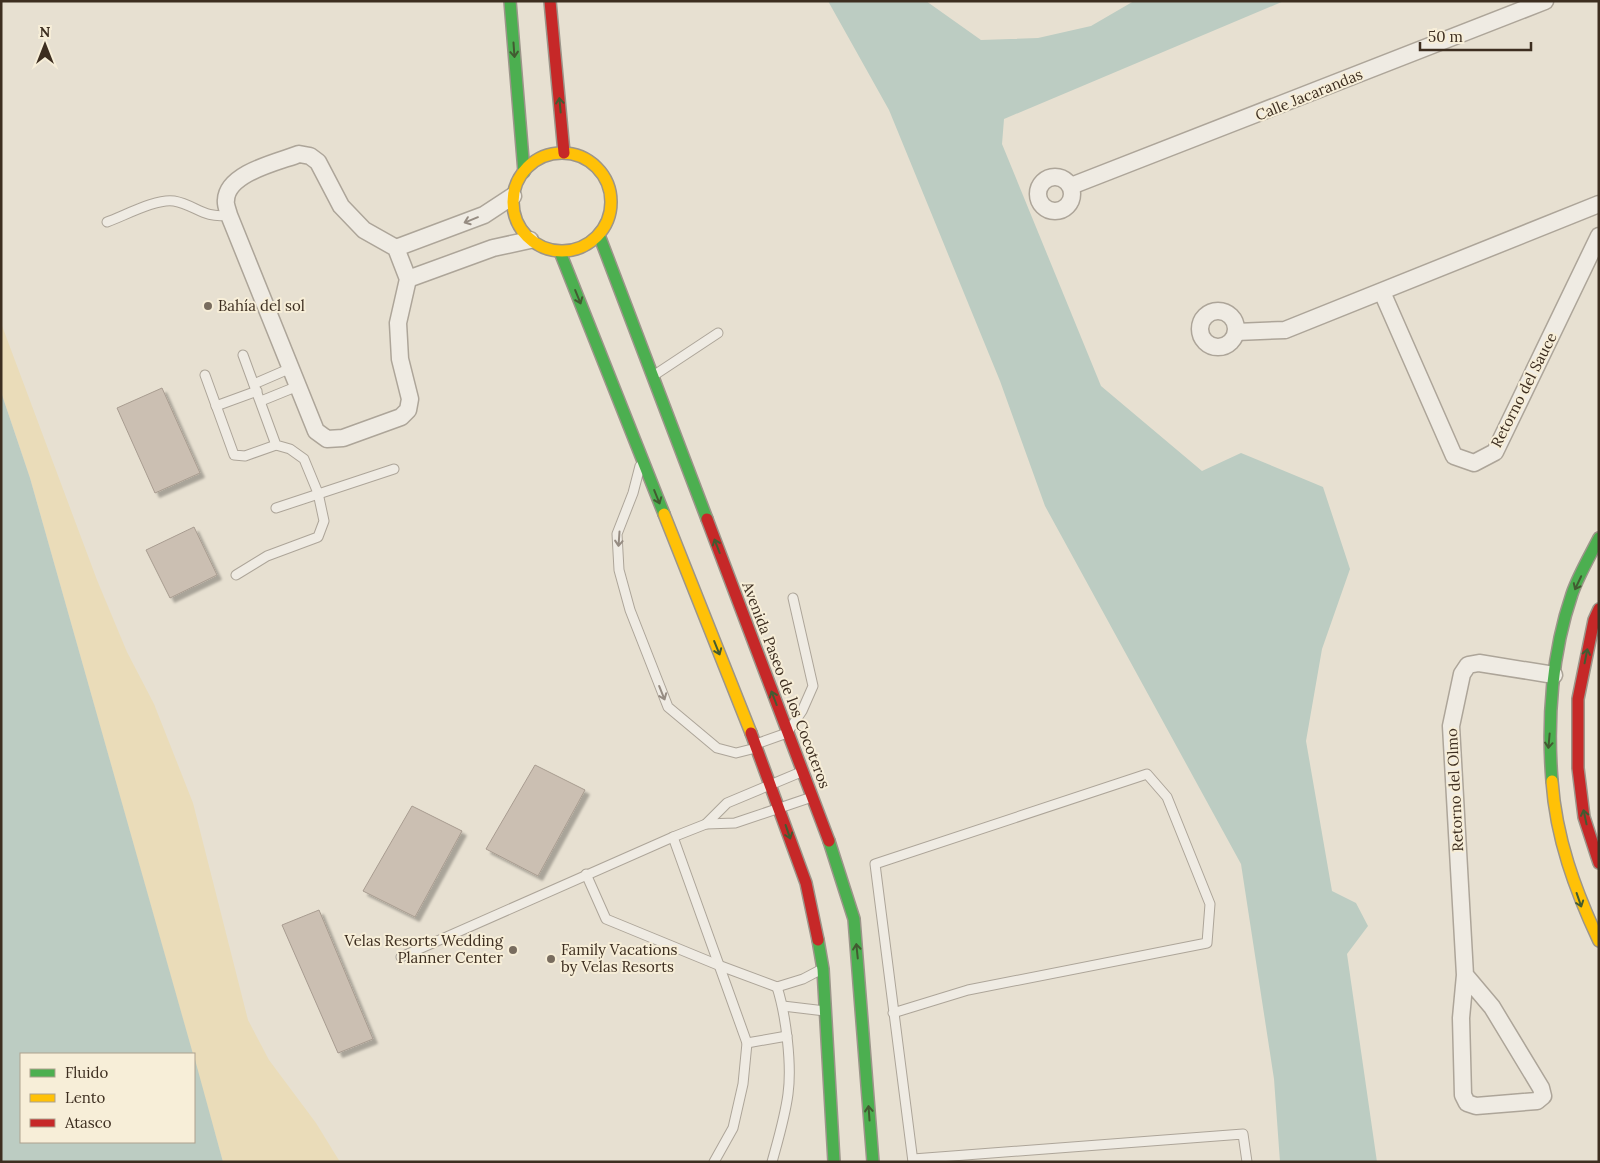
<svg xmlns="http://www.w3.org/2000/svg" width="1600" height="1163" font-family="Lora,serif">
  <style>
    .sand { fill: #eadcb9 }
    .water { fill: #bcccc2 }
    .building { fill: #cbbfb2; stroke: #a89c90; filter: url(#shadow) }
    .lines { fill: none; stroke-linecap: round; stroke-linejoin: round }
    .lane-casing { stroke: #ada599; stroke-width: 11 }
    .street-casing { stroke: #ada599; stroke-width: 19 }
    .fast-casing { stroke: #9c958a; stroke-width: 14 }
    .slow-casing { stroke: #9c958a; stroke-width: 14 }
    .jam-casing { stroke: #9c958a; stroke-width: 14 }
    .lane { stroke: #efebe3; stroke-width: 9 }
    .street { stroke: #efebe3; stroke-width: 16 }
    .fast { stroke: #4caf50; stroke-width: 11 }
    .slow { stroke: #ffc107; stroke-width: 11 }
    .jam { stroke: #c62828; stroke-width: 11 }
    .oneway { stroke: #425b31 }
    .oneway2 { stroke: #968c82 }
    .poi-dot { fill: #786c5e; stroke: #f7eed8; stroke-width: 2 }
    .labels { text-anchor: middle; stroke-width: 4; stroke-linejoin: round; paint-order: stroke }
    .street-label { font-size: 15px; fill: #3d2e20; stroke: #f7eed8 }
    .poi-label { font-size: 15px; fill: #3d2e20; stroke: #f7eed8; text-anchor: start }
  </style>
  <defs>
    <filter id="shadow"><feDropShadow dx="4.5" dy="4.5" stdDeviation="1" flood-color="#0004"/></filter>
  </defs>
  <rect width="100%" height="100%" fill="#e7e0d1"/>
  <polygon class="sand" points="1,323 97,580 127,652 154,704 193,803 248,1020 269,1060 316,1123 340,1162 223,1162 30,478 1,392"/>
  <g class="water">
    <polygon points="828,1 926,1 981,40 1038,38 1091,26 1134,1 1284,1 1004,119 1002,144 1101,386 1202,471 1241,453 1323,487 1350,569 1322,649 1306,741 1332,891 1356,903 1368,926 1347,954 1377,1162 1280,1162 1274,1079 1241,864 1045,506 1000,381 889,110"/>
    <polygon points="1,392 30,478 193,1054 21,1054 21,1142 194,1142 194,1056 223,1162 1,1162"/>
  </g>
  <g class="building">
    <polygon points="162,388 200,473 155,493 117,408"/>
    <polygon points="194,527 217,575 170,598 146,550"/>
    <polygon points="535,765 585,790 538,876 486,849"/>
    <polygon points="412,806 462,831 415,917 363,891"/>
    <polygon points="319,910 373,1039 338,1053 282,925"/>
  </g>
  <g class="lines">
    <defs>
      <g id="lane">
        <path d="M107,222C124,216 157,198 174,201C196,205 203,219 229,215"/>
        <polyline points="205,375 234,455 245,456 276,445"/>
        <polyline points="653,376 718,333"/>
        <polyline points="254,384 291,368"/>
        <polyline points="261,401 298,386"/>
        <polyline points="216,406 257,391"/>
        <polyline points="640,466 633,493 617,534 619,570 630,610 668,707 717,748 736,753 756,748"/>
        <polyline points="276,508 394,469"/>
        <polyline points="236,575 267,556 318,537 324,521 318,493 304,459 290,449 276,445 243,355"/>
        <polyline points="756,744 787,733 802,711 813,686 793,598"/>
        <polyline points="706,824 727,803 801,772"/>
        <polyline points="673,837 747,1043 743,1084 733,1128 714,1162"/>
        <polyline points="586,874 606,919 718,965 777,987 803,979 822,969"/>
        <polyline points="401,957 673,837 706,824 735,823 812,797"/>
        <polyline points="783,1006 825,1011"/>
        <polyline points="893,1013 968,990 1207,943 1210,904 1167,797 1147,774 875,864 913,1162"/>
        <polyline points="747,1043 787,1036"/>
        <polyline points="913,1159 1243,1134 1247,1162"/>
        <path d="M772,1162C778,1140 785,1117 788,1094C792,1065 786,1015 777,987"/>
      </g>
      <g id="street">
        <path d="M299,154L310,156L318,162L341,206L364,230L396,248L408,279L398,323L400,359L410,399L408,410L401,417L343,438L327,439L316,431L229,215C228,211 225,204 226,200C227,173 278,162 299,154Z"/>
        <circle cx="1055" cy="194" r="17"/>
        <polyline points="1071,186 1545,1"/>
        <polyline points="396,248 484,215 513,196"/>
        <polyline points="408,279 493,248 530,240"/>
        <polyline points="1382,292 1454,456 1474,463 1495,452 1599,236"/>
        <circle cx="1218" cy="329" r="18"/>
        <polyline points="1236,332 1285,330 1599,204"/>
        <polyline points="1465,975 1492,1007 1541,1088 1543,1096 1537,1101 1476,1106 1467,1103 1463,1095 1461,1018 1465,975 1451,726 1462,674 1468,665 1479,663 1554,675"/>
      </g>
      <g id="fast">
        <polyline points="510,1 524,172"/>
        <polyline points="599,235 707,519"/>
        <polyline points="560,252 664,514"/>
        <path d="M1552,781C1547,719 1552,652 1572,594C1579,574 1590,556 1599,538"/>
        <polyline points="829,841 854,919 873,1162"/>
        <polyline points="818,940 823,969 834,1162"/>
      </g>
      <g id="slow">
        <circle cx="562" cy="202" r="49"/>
        <polyline points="664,514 751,733"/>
        <path d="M1552,781C1556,838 1575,890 1599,941"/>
      </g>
      <g id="jam">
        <polyline points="550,1 564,153"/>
        <polyline points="707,519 829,841"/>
        <polyline points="1599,609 1594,620 1578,699 1578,768 1584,817 1599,863"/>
        <polyline points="751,733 806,883 818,940"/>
      </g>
    </defs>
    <use href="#lane" class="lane-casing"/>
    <use href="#street" class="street-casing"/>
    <use href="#fast" class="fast-casing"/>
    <use href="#slow" class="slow-casing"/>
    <use href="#jam" class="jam-casing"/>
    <use href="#lane" class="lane"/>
    <use href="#street" class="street"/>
    <use href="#fast" class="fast"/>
    <use href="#slow" class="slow"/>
    <use href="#jam" class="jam"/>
  </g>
  <defs><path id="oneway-shaft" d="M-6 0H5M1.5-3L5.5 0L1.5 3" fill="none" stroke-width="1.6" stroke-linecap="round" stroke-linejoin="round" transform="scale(1.25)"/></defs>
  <g class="oneway">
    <use href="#oneway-shaft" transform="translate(514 50) rotate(86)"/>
    <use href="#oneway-shaft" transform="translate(560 105) rotate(-95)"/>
    <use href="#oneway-shaft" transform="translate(578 297) rotate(68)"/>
    <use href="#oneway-shaft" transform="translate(657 497) rotate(68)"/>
    <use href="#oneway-shaft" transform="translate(717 546) rotate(-111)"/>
    <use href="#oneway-shaft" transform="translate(1578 583) rotate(115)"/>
    <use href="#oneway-shaft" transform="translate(717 648) rotate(68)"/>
    <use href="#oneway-shaft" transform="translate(1586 656) rotate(-79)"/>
    <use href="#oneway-shaft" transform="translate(774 698) rotate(-111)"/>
    <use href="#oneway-shaft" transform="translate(1549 741) rotate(95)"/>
    <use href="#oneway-shaft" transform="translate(1585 817) rotate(-102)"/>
    <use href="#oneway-shaft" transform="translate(788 832) rotate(71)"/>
    <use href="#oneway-shaft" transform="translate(1579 900) rotate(71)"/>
    <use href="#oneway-shaft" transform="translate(857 951) rotate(-96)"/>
    <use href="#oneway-shaft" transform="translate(869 1113) rotate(-94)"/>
  </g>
  <g class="oneway2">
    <use href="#oneway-shaft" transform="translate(471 220) rotate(158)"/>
    <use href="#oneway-shaft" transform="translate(619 539) rotate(94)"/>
    <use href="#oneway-shaft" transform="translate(662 693) rotate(68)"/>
  </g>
  <g class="poi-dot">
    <circle cx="208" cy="306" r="5"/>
    <circle cx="513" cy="950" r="5"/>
    <circle cx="551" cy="959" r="5"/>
  </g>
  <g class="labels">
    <g class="street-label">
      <text transform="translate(1309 95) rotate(-22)" y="5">Calle Jacarandas</text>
      <text transform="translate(1524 390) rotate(-63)" y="5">Retorno del Sauce</text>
      <text transform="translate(786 685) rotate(69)" y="5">Avenida Paseo de los Cocoteros</text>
      <text transform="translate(1455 790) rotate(-93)" y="5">Retorno del Olmo</text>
    </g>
    <g class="poi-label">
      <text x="218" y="311">Bahía del sol</text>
      <text x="503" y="946" text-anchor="end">Velas Resorts Wedding<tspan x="503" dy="17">Planner Center</tspan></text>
      <text x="561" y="955">Family Vacations<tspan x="561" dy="17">by Velas Resorts</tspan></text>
    </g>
  </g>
  <rect width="1600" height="1163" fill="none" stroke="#3d2e20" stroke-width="5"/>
  <rect x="20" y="1053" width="175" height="90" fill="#f7eed8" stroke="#ada18e"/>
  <rect x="30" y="1069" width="25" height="8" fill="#4caf50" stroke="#ada18e"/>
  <text x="65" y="1078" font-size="15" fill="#3d2e20">Fluido</text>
  <rect x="30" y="1094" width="25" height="8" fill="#ffc107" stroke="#ada18e"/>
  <text x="65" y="1103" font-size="15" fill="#3d2e20">Lento</text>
  <rect x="30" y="1119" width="25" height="8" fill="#c62828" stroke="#ada18e"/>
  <text x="65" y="1128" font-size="15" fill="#3d2e20">Atasco</text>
  <g transform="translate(45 45)" stroke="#f7eed8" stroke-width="4" paint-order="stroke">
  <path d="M0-4L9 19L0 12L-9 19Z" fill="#3d2e20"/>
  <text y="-8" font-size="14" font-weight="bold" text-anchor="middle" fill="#3d2e20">N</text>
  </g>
  <path d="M1420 42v8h111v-8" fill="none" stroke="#3d2e20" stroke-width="2.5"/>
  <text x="1428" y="42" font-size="15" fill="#3d2e20" stroke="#f7eed8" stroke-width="4" paint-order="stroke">50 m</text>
</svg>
